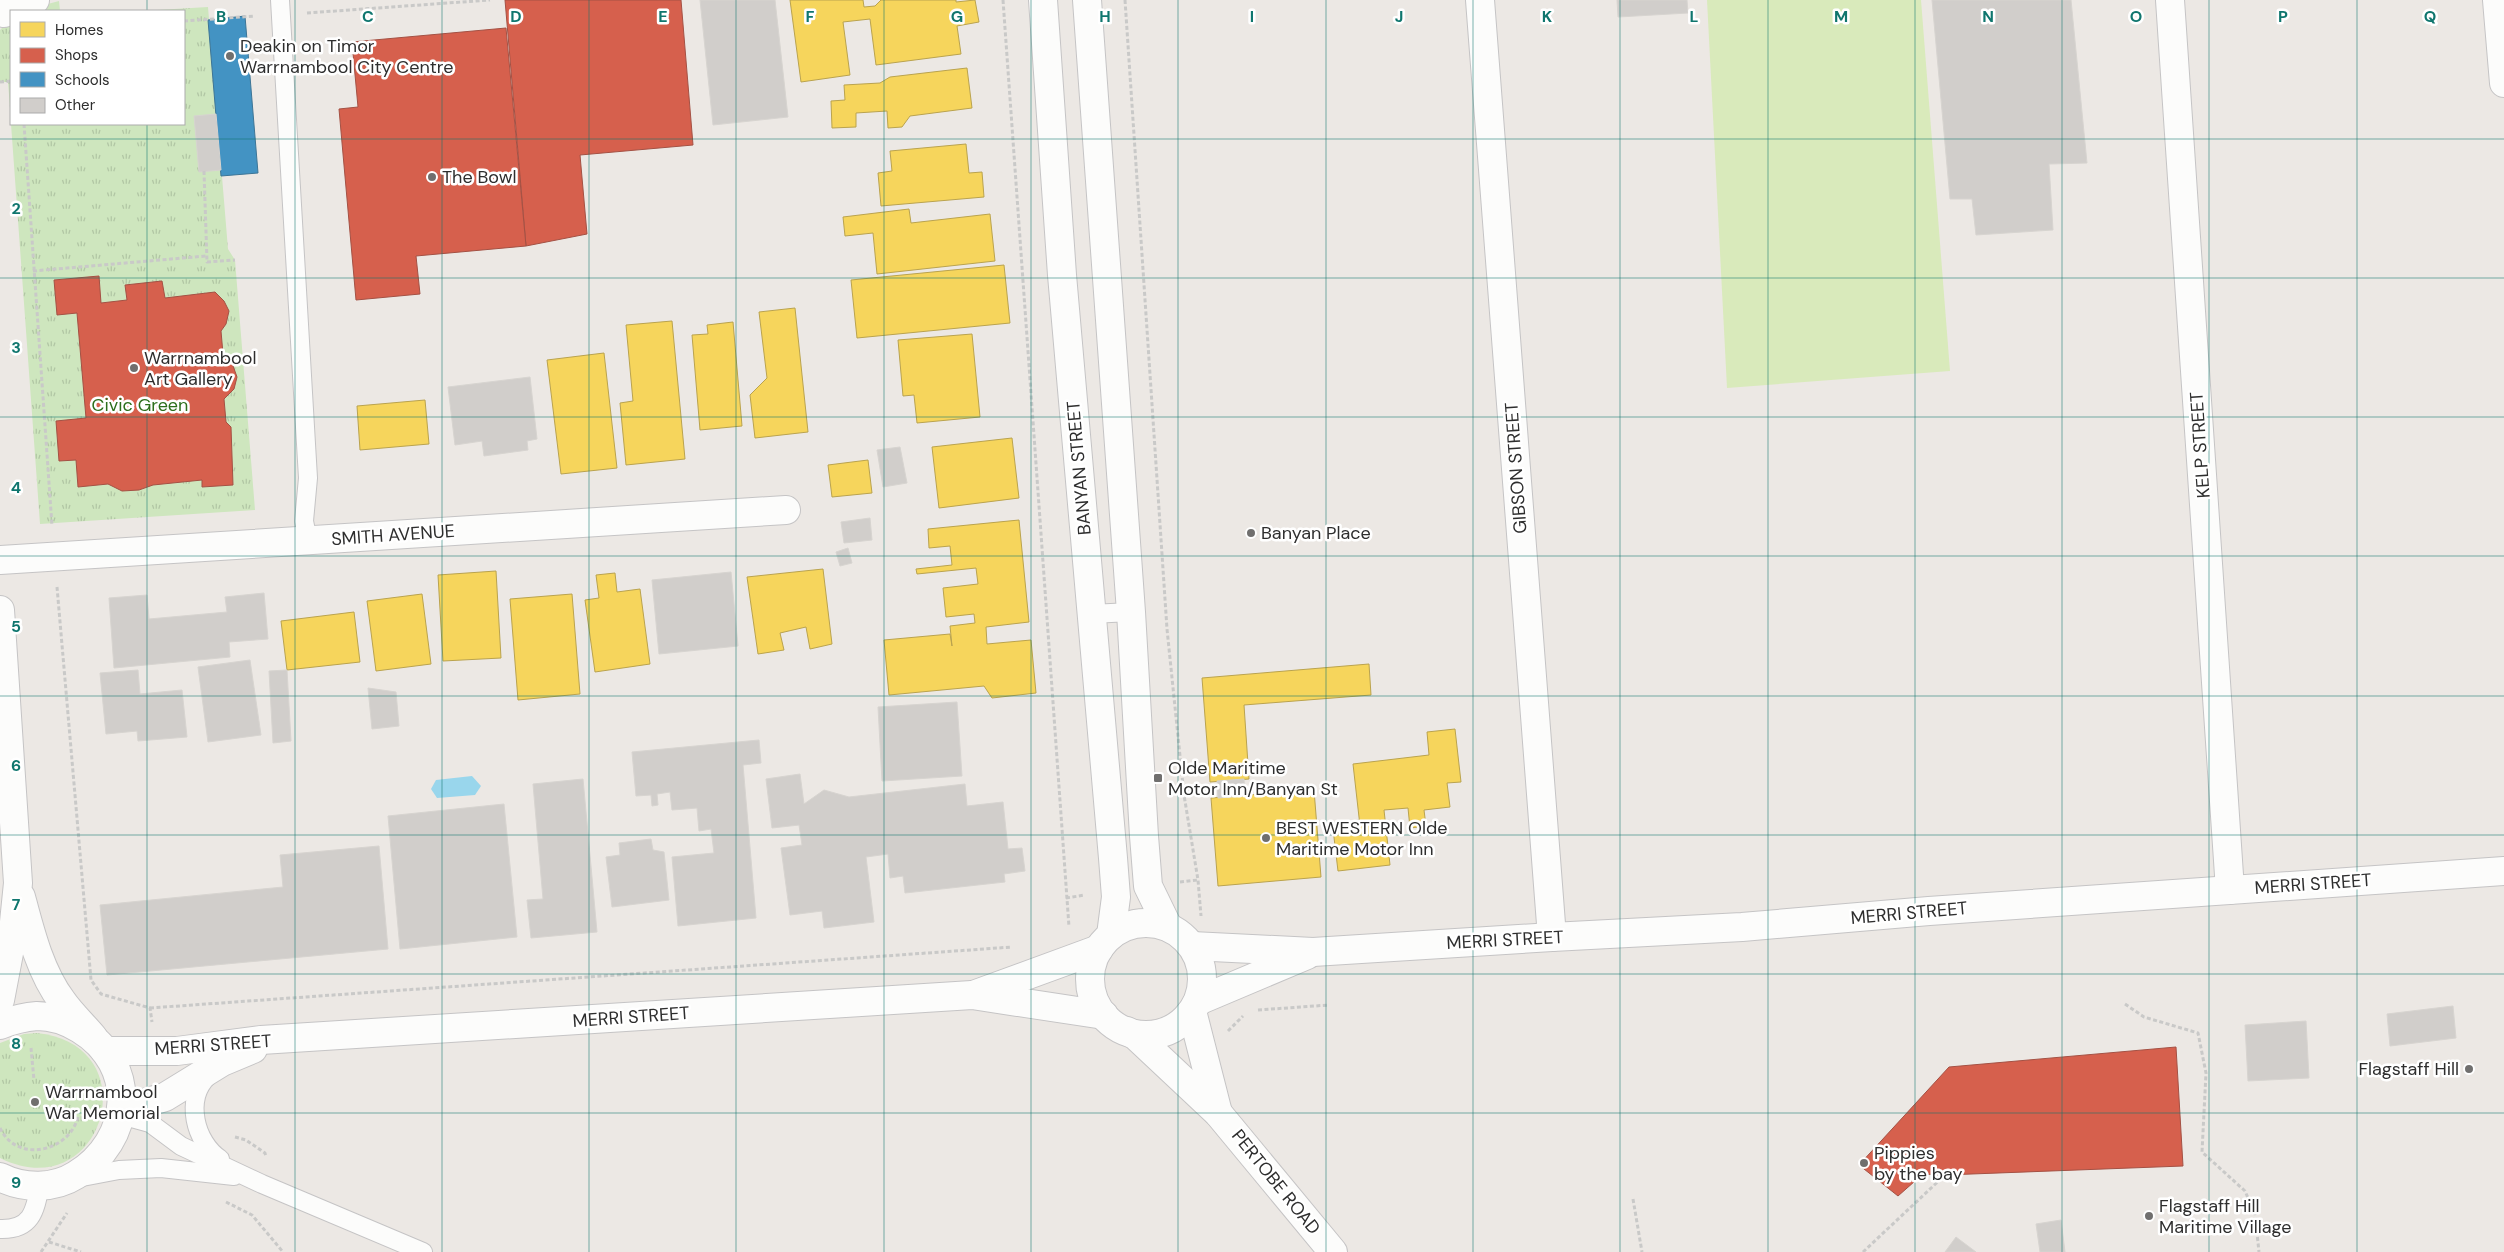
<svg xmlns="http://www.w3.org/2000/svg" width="2504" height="1252" font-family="'DM Sans',sans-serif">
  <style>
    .grass { fill: url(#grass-tufts) }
    .pitch { fill: #d9eabb }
    .water { fill: #99d6ec }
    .homes { fill: #f6d55c; stroke: #baa34e }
    .shops { fill: #d6604d; stroke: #a45144 }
    .schools { fill: #4393c3; stroke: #3d7596 }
    .building { fill: #d1cecb; stroke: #d7d4d0 }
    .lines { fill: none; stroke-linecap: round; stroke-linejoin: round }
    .lane-casing { stroke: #c5c4c5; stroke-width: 20 }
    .street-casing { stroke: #c5c4c5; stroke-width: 30 }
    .secondary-casing { stroke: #c5c4c5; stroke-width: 30 }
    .path { stroke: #c9c9c8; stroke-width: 3; stroke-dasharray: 4 2.5; stroke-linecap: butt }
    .lane { stroke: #fcfcfb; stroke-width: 18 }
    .street { stroke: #fcfcfb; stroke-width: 28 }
    .secondary { stroke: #fcfcfb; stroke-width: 28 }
    .grid { fill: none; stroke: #0f766e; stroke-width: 1; stroke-opacity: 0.55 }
    .poi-dot { fill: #706f6e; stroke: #fff; stroke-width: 2 }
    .labels { text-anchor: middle; stroke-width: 5; stroke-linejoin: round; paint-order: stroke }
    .poi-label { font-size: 18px; fill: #2e2e2e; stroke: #fff; text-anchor: start }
    .park-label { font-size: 18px; fill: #2c6e1b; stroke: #fff }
    .street-label { font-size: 18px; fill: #2e2e2e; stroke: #fff }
    .grid-label { font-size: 16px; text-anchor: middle; font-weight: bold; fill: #0f766e; stroke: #fff; stroke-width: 5; stroke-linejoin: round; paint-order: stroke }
  </style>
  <defs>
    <pattern id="grass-tufts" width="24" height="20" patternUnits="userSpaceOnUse" patternTransform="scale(1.25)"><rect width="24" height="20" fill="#cee6be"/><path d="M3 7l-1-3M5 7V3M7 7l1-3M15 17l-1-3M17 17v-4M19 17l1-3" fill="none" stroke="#b1c6a4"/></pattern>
  </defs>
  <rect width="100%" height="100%" fill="#ece8e4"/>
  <g class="grass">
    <polygon points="59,1 60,11 25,11 29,9"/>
    <polygon points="208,7 228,249 235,260 255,510 40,524 11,124 184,124 184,11 140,11"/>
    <polygon points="11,19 11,121 8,82 0,82 0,30"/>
    <path d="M37,1033C151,1045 103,1209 0,1158V1043L24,1034Z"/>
  </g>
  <polygon class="pitch" points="1707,0 1921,0 1950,371 1727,388"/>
  <polygon class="water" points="472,776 481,786 475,795 437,798 431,789 436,780"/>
  <g class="homes">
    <polygon points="790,0 863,0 864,7 875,6 881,0 956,0 956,2 975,0 979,22 957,26 961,54 876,65 870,19 843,22 850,75 801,82"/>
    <polygon points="967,68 972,108 910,116 902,127 888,128 887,111 856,113 856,127 832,128 831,101 845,100 844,85 880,83 890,77"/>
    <polygon points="966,144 969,173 982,172 984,197 881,206 878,173 892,171 890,151"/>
    <polygon points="909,209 911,223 990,214 995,261 877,274 873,233 845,236 843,217"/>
    <polygon points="1004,265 1010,323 857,338 851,280"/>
    <polygon points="795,308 808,432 755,438 750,395 767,378 759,312"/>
    <polygon points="672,321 685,459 626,465 620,403 633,401 626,325"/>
    <polygon points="733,322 742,426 700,430 692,335 708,334 707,325"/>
    <polygon points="972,334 980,417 917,423 914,395 903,396 898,340"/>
    <polygon points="604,353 617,468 561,474 547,360"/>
    <polygon points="425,400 429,444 360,450 357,406"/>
    <polygon points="1012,438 1019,498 939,508 932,447"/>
    <polygon points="868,460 872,493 832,497 828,465"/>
    <polygon points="1019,520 1029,622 986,627 987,644 1031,640 1036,693 992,698 984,686 889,695 884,640 950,634 952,646 950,626 975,623 974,614 946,617 943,588 978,584 976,568 917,574 916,569 952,565 950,546 929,548 928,529"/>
    <polygon points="823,569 832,644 810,649 806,627 780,633 784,650 758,654 747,577"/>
    <polygon points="496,571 501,658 443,661 438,575"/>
    <polygon points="615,573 617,592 640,589 650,664 595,672 585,600 599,598 596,575"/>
    <polygon points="422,594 431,664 376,671 367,601"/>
    <polygon points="572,594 580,694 518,700 510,599"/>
    <polygon points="354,612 360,662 287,670 281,621"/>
    <polygon points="1369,664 1371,695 1244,705 1249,779 1210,782 1202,678"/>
    <polygon points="1455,729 1461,782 1447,783 1450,807 1424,810 1426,826 1410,828 1408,808 1384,810 1390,865 1338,871 1333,829 1360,826 1353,764 1429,755 1427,732"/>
    <polygon points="1314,790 1321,877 1218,886 1211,798"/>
  </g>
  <g class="shops">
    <polygon points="505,0 681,0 693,145 580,155 587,234 526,246"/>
    <polygon points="506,28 526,246 416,256 420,294 356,300 339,109 358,107 352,42"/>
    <polygon points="99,276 101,303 127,300 125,285 162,281 165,298 215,292 224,301 229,311 226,324 221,331 223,354 232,363 237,377 234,389 224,399 226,422 231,427 233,485 202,487 202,480 153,485 139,490 122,491 108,484 78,487 76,460 59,461 56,421 86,418 77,313 57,315 54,280"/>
    <polygon points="2176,1047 2183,1166 1945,1175 1923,1174 1898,1196 1859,1165 1949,1067"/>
  </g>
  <polygon class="schools" points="245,16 258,173 221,176 208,20"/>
  <g class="building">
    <polygon points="700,0 775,0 788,117 713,125"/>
    <polygon points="1617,0 1687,0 1688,13 1618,17"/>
    <polygon points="1932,0 2071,0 2087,163 2049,164 2053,230 1976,235 1972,199 1950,199"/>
    <polygon points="216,114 221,170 199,172 194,116"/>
    <polygon points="530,377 537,439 527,441 528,450 484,456 482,441 455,445 448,387"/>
    <polygon points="900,447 907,483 883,487 877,450"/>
    <polygon points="870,518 872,540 844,543 841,522"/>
    <polygon points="848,548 852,563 840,566 836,552"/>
    <polygon points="731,572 738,646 659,654 652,580"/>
    <polygon points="264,593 268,639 229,642 230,657 114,668 109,598 147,595 149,619 227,612 225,597"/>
    <polygon points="250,660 261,735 208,742 198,667"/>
    <polygon points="138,670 140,694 182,690 187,737 138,741 137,731 106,734 100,673"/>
    <polygon points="287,670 291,741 273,743 269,671"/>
    <polygon points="368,688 396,692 399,726 372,729"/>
    <polygon points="957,702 962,776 882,781 878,707"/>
    <polygon points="759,740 761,763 743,765 756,918 678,926 672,857 714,853 711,829 699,831 697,808 672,810 670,792 657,794 658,805 652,806 651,795 636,796 632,752"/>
    <polygon points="800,774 804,804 824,790 849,797 965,784 967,806 1003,802 1008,849 1022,848 1025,871 1004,874 1005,882 905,893 903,876 890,878 888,854 866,857 874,922 824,928 822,911 790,915 781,848 802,845 799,825 772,828 766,779"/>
    <polygon points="583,779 597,932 531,938 527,900 543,899 533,784"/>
    <polygon points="1244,779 1245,796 1218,798 1217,781"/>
    <polygon points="504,804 517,937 400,949 388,816"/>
    <polygon points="651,839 653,850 664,852 669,900 612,907 606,857 620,855 619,843"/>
    <polygon points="379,846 388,949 107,975 100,905 283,887 280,855"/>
    <polygon points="2453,1006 2456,1038 2390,1046 2387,1014"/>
    <polygon points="2306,1021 2309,1078 2248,1081 2245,1025"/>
    <polygon points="2061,1220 2065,1252 2040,1252 2036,1224"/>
    <polygon points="1956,1237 1976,1252 1945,1252"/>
  </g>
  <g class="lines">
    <defs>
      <g id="lane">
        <polyline points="280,0 308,478 304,521 308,541"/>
        <polyline points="1091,614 1131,612"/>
        <path d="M208,1076C184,1099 195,1142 220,1159"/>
        <polyline points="121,1115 150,1123 181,1146 262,1184 423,1252"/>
        <polyline points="77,1178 119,1170 161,1168 234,1176"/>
        <path d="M0,1229C31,1230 35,1212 40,1185"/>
      </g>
      <g id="street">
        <polyline points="1480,0 1552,937"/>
        <polyline points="2170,0 2230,890"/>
        <polyline points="2497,0 2504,83"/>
        <polyline points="4,13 35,0"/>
        <polyline points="0,560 786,510"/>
        <polyline points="0,610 18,883 13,932 0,1000"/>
        <path d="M21,897C30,931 40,972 62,1001C71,1014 83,1025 93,1037"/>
        <polyline points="1192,946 1313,952 1552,937 1742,927 1929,911 2504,871"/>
        <polyline points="1198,1001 1307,955"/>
      </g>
      <g id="secondary">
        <polyline points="1043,0 1062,275 1113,858 1116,897 1111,935"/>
        <polyline points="1087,0 1131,612 1144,836 1148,886 1168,927"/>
        <circle cx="1146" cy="979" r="56"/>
        <polyline points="976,994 1099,949"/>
        <polyline points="1192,1011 1218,1113"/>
        <path d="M0,1025C12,1020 24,1017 37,1016C52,1016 67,1021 80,1029C139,1065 133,1140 76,1175C54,1189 24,1189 0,1177"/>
        <polyline points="1127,1031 1136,1036 1218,1113 1333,1252"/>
        <polyline points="105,1051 177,1051 261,1040 972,995 1104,1015"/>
        <polyline points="121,1110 165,1097 222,1062 253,1049"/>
      </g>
    </defs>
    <use href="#lane" class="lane-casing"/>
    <use href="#street" class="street-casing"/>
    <use href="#secondary" class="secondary-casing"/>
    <g class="path">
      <polyline points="1003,0 1069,927"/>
      <polyline points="1125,0 1167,629 1184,795 1198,880 1201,916"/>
      <polyline points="307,13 490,0"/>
      <polyline points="184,21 255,16"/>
      <polyline points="0,82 11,81"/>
      <polyline points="24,124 52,526"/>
      <polyline points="204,171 207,262 235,260"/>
      <polyline points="33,271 206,256"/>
      <polyline points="57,587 91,980 101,994 150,1008 152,1022"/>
      <polyline points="1180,882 1198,880"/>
      <polyline points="1066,898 1085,895"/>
      <polyline points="2125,1004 2144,1017 2198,1033 2206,1073 2202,1152 2245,1191 2255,1214 2259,1252"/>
      <polyline points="150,1008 1012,947"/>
      <polyline points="1258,1010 1329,1005"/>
      <polyline points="1228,1031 1243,1016"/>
      <polyline points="31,1048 34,1080"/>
      <path d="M0,1128C17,1164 69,1152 78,1117"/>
      <polyline points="235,1137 246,1140 265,1153 266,1157"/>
      <polyline points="1633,1199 1642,1252"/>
      <polyline points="226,1202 252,1215 283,1252"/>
      <polyline points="49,1242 81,1252"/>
      <polyline points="41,1252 67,1213"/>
      <polyline points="1863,1252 1945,1175"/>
    </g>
    <use href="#lane" class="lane"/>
    <use href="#street" class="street"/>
    <use href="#secondary" class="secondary"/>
  </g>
  <path class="grid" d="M147,0V11M295,0V1252M442,0V1252M589,0V1252M736,0V1252M884,0V1252M1031,0V1252M1178,0V1252M1326,0V1252M1473,0V1252M1620,0V1252M1768,0V1252M1915,0V1252M2062,0V1252M2209,0V1252M2357,0V1252M147,124V1252M0,139H2504M0,278H2504M0,417H2504M0,556H2504M0,696H2504M0,835H2504M0,974H2504M0,1113H2504"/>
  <g class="poi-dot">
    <circle cx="230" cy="56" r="5"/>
    <circle cx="432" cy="177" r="5"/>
    <circle cx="134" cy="368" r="5"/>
    <circle cx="1251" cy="533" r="5"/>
    <rect x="1153" y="773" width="10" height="10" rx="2.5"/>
    <circle cx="1266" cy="838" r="5"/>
    <circle cx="2469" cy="1069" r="5"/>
    <circle cx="35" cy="1102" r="5"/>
    <circle cx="1864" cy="1163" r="5"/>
    <circle cx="2149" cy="1216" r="5"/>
  </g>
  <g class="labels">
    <g class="poi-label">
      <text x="240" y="52">Deakin on Timor<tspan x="240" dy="21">Warrnambool City Centre</tspan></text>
      <text x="442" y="183">The Bowl</text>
      <text x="144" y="364">Warrnambool<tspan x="144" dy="21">Art Gallery</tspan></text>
      <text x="1261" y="539">Banyan Place</text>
      <text x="1168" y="774">Olde Maritime<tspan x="1168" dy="21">Motor Inn/Banyan St</tspan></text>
      <text x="1276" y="834">BEST WESTERN Olde<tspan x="1276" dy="21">Maritime Motor Inn</tspan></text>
      <text x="2459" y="1075" text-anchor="end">Flagstaff Hill</text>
      <text x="45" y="1098">Warrnambool<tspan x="45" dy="21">War Memorial</tspan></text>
      <text x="1874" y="1159">Pippies<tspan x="1874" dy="21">by the bay</tspan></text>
      <text x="2159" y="1212">Flagstaff Hill<tspan x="2159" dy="21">Maritime Village</tspan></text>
    </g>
    <g class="park-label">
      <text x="140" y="411">Civic Green</text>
    </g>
    <g class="street-label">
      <text transform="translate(2200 445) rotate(-94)" y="6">KELP STREET</text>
      <text transform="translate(1079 468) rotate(-95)" y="6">BANYAN STREET</text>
      <text transform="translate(1516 468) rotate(-94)" y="6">GIBSON STREET</text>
      <text transform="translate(393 535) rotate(-4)" y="6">SMITH AVENUE</text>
      <text transform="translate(2313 884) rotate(-4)" y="6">MERRI STREET</text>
      <text transform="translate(1909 913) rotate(-5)" y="6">MERRI STREET</text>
      <text transform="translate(1505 940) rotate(-3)" y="6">MERRI STREET</text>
      <text transform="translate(631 1017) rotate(-4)" y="6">MERRI STREET</text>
      <text transform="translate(213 1045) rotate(-4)" y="6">MERRI STREET</text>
      <text transform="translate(1276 1182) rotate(51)" y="6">PERTOBE ROAD</text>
    </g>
  </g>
  <g class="grid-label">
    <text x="221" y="22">B</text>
    <text x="368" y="22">C</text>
    <text x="516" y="22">D</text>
    <text x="663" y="22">E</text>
    <text x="810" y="22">F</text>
    <text x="957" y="22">G</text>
    <text x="1105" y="22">H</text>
    <text x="1252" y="22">I</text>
    <text x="1399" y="22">J</text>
    <text x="1547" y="22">K</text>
    <text x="1694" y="22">L</text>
    <text x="1841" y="22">M</text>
    <text x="1988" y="22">N</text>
    <text x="2136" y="22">O</text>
    <text x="2283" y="22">P</text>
    <text x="2430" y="22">Q</text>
    <text x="16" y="214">2</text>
    <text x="16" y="353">3</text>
    <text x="16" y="493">4</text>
    <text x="16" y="632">5</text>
    <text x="16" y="771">6</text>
    <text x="16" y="910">7</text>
    <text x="16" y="1049">8</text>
    <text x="16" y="1188">9</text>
  </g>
  <rect x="10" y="10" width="175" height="115" fill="#ffffff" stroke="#ababab"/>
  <rect x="20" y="22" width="25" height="15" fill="#f6d55c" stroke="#ababab"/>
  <text x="55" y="35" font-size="15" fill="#2e2e2e">Homes</text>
  <rect x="20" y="48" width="25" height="15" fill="#d6604d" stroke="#ababab"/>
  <text x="55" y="60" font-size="15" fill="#2e2e2e">Shops</text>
  <rect x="20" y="72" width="25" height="15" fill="#4393c3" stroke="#ababab"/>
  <text x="55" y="85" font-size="15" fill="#2e2e2e">Schools</text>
  <rect x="20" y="98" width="25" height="15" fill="#d1cecb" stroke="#ababab"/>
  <text x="55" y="110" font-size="15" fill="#2e2e2e">Other</text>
</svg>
